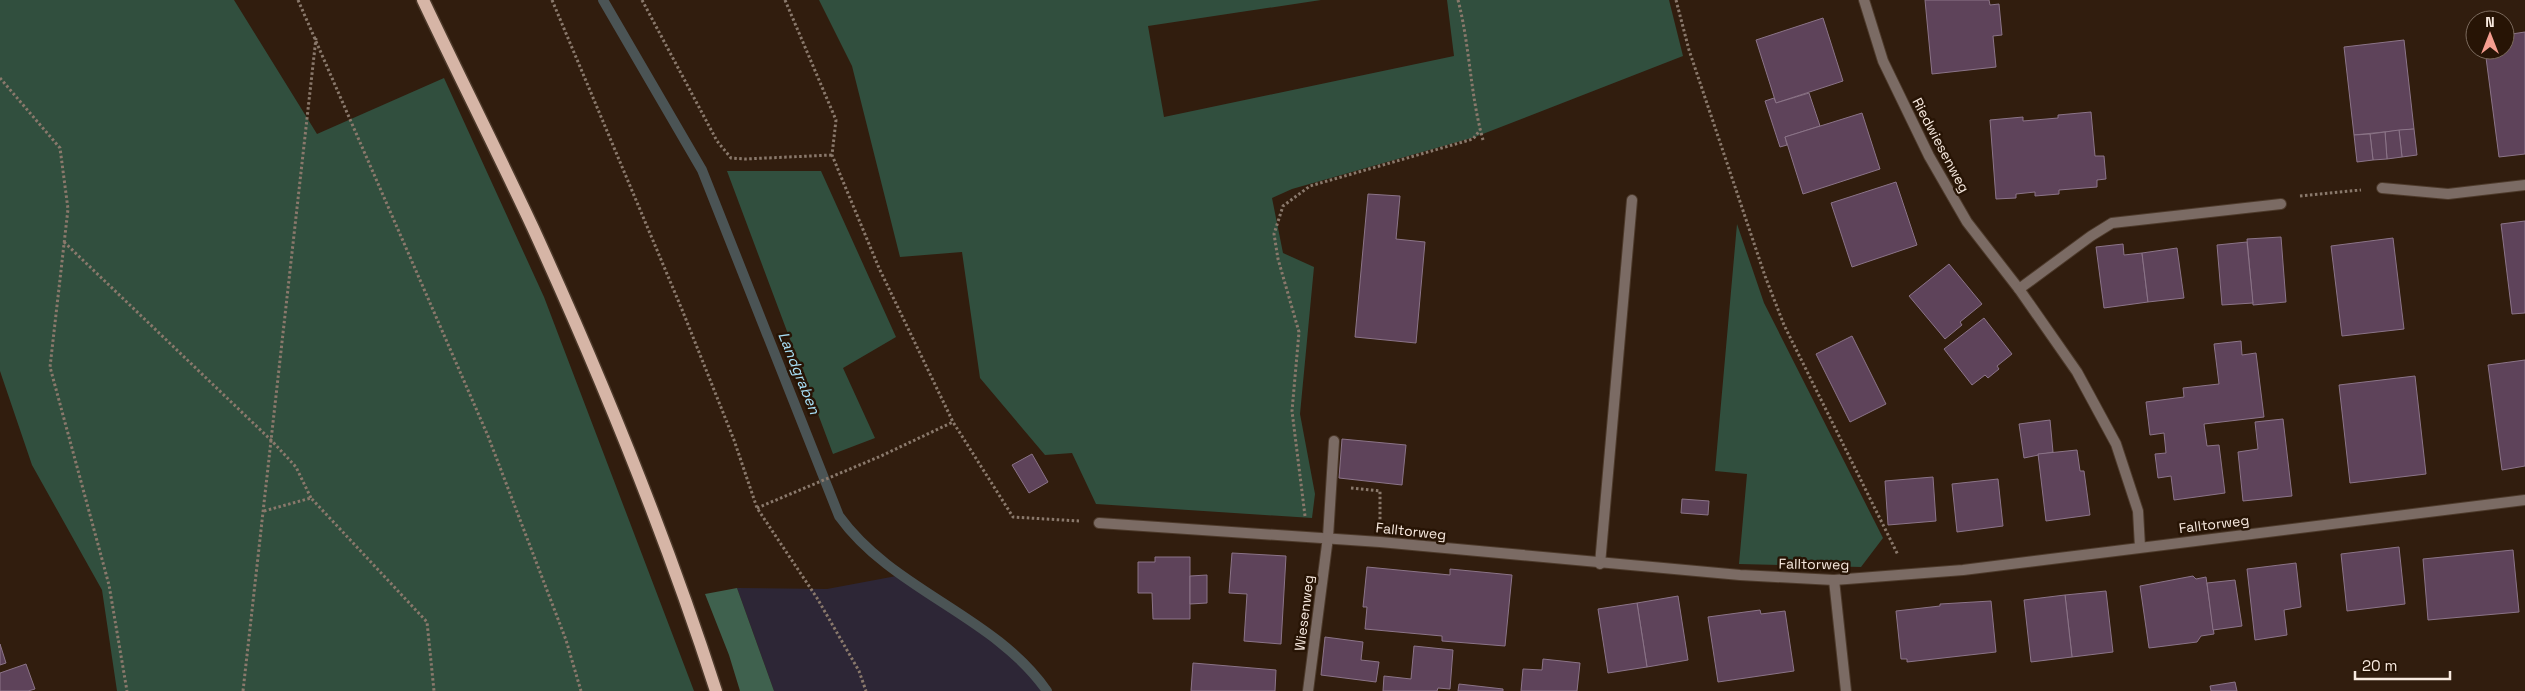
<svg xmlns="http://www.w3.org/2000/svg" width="2525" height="691" font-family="'Space Grotesk',sans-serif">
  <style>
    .industrial { fill: #2d2636 }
    .green { fill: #314f3e }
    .forest { fill: #3f614e }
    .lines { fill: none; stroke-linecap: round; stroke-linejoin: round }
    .stream { stroke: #4b5455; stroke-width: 10 }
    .building { fill: #5e435a; stroke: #8b7488 }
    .lane-casing { stroke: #4d3a2b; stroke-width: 12 }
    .street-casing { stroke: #4d3a2b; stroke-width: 12 }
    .primary-casing { stroke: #4d3a2b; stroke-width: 15 }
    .path { stroke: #8a796c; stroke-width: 3; stroke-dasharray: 2.5 2.5; stroke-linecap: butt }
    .lane { stroke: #7b6b64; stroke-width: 10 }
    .street { stroke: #7b6b64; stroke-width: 10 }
    .primary { stroke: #d6b5a6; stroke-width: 12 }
    .labels { text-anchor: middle; stroke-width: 5; stroke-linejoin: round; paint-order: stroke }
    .street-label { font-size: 14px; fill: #f8eae0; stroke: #271405 }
    .water-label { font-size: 15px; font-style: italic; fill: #a9e0f8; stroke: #271405 }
  </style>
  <rect width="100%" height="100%" fill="#311d0e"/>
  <polygon class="industrial" points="907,574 1023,656 1049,691 774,691 737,588 827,589"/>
  <g class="green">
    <polygon points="0,0 234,0 317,134 444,78 544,297 694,691 117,691 102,590 32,465 0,371"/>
    <polygon points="819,0 1321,0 1148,26 1164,117 1454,56 1447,0 1669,0 1683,56 1475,137 1292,189 1272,198 1283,253 1314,267 1300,414 1315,494 1312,518 1096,504 1072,453 1045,455 980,378 962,252 900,257 852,66"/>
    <polygon points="821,171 896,337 843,368 875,438 833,454 727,171"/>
    <polygon points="1737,224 1764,303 1883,538 1861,567 1739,564 1747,474 1715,471"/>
  </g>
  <polygon class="forest" points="737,588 774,691 740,691 729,655 705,594"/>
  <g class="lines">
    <path class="stream" d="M603,0L702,170L839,516C893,591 994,615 1047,691"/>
  </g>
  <g class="building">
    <polygon points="1925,0 1989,0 1990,5 1999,4 2002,35 1993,36 1996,67 1932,74"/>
    <polygon points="1823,18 1843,81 1776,103 1756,40"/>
    <polygon points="2525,32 2525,154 2499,157 2485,50 2505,50 2505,35"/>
    <polygon points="2404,40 2414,129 2354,135 2344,47"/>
    <polygon points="1809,93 1820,126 1785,137 1787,145 1780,147 1765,101 1774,98 1776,103"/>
    <polygon points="2091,112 2095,156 2104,156 2106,179 2097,180 2097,187 2059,190 2059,194 2035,196 2035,192 2016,194 2016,198 1996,199 1990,120 2023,117 2023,121 2058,118 2058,115"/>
    <polygon points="1862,113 1880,169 1803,194 1785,137"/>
    <polygon points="2414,129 2417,155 2402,157 2399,130"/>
    <polygon points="2399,130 2402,157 2387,159 2385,132"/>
    <polygon points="2385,132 2387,159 2373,160 2370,134"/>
    <polygon points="2370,134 2373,160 2357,162 2354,135"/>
    <polygon points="1896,182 1917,245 1852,267 1831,203"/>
    <polygon points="1368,194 1400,196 1396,239 1425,242 1416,343 1355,337"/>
    <polygon points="2525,221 2525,313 2512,314 2501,224"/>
    <polygon points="2281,237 2286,302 2253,305 2247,239"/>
    <polygon points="2393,238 2404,329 2342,336 2331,246"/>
    <polygon points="2247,242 2253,303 2222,305 2217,245"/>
    <polygon points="2123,244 2124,255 2142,253 2148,302 2104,308 2096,247"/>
    <polygon points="2177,248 2184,298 2148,302 2142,253"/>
    <polygon points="1949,264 1982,304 1960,322 1962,325 1945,339 1909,296"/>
    <polygon points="1984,318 2012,354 1997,366 1999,369 1988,378 1985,375 1972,385 1944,349"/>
    <polygon points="1852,336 1886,404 1850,422 1816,354"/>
    <polygon points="2241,341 2242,355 2256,353 2264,417 2204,424 2207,446 2219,445 2225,493 2174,500 2171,476 2158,478 2155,454 2166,453 2164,433 2150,435 2146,402 2184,397 2183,388 2219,384 2214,344"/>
    <polygon points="2525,360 2525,466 2502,470 2488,365"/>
    <polygon points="2415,376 2426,474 2350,483 2339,385"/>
    <polygon points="2283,419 2292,496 2243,501 2238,452 2258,449 2255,422"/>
    <polygon points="2050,420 2053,452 2024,458 2019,424"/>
    <polygon points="1342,439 1406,445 1402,485 1339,478"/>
    <polygon points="2077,450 2080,471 2084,471 2090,515 2046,521 2038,454"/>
    <polygon points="1032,454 1048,482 1029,493 1012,465"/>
    <polygon points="1933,477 1936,521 1888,525 1885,481"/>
    <polygon points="1998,479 2003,526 1957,532 1952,484"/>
    <polygon points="1682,499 1709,501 1708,515 1681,513"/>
    <polygon points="2399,547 2405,604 2347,611 2341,554"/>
    <polygon points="2513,550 2519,612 2428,620 2423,559"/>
    <polygon points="1232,553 1286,556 1281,644 1244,641 1247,594 1229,593"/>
    <polygon points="1155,557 1190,557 1190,619 1153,619 1152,593 1138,593 1138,562 1155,562"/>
    <polygon points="2296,563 2301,607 2284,610 2287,635 2255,640 2247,569"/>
    <polygon points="1367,567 1450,575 1450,569 1512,575 1505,646 1442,641 1442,636 1365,629 1367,607 1363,607"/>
    <polygon points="1207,575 1207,603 1190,604 1190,576"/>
    <polygon points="2193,576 2196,579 2206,577 2214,634 2201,636 2197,642 2149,648 2140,586"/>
    <polygon points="2235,580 2242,626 2213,630 2207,583"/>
    <polygon points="2106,591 2113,652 2072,657 2065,595"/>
    <polygon points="2065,595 2072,657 2031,662 2024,600"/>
    <polygon points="1678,596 1688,660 1647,667 1637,603"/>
    <polygon points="1991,601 1996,652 1907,662 1907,659 1901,659 1896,611 1940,606 1940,604"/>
    <polygon points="1637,603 1647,667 1608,673 1598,609"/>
    <polygon points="1760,610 1761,614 1785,611 1794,671 1718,682 1708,617"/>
    <polygon points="1325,637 1363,642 1361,660 1379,662 1376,682 1321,675"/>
    <polygon points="0,644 6,663 0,665"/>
    <polygon points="1414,646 1453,650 1450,689 1438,688 1437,691 1383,691 1384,676 1411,679"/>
    <polygon points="1543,659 1580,663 1577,691 1521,691 1523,669 1542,670"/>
    <polygon points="1193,663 1276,670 1275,691 1191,691"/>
    <polygon points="26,664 35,689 28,691 0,691 0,673"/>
    <polygon points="2235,682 2237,691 2211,691 2210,686"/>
    <polygon points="1459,684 1503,689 1503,691 1458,691"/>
  </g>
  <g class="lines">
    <defs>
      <g id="lane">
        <polyline points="1328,537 1334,441"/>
        <polyline points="1600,564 1632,200"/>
      </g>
      <g id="street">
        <polyline points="1864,0 1883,61 1929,156 1967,222 2019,289 2077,372 2116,444 2138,511 2140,547"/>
        <polyline points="2382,188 2448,194 2525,185"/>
        <polyline points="2019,289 2091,236 2112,223 2281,204"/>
        <polyline points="1099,523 1380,542 1740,575 1834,580 1963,570 2525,500"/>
        <polyline points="1834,580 1846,691"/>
        <polyline points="1308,691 1328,537"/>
      </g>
      <path id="primary" d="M423,0C459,76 497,151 533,228C602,379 665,533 716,691"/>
    </defs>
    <use href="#lane" class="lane-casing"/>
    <use href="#street" class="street-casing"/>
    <use href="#primary" class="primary-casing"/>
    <g class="path">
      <polyline points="298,0 488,436 566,640 581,691"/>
      <polyline points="552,0 683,312 734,440 757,508 817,598 859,671 866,691"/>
      <polyline points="642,0 717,141 731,158 745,159 832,155"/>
      <polyline points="785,0 836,120 832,155 879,268 953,422 1013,517 1079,521"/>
      <path d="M1458,0C1470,46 1470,94 1483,140"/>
      <polyline points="1676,0 1689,50 1765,276 1784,325 1898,555"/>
      <polyline points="0,78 60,148 68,209 50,367 109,585 127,691"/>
      <polyline points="2300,196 2361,190"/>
      <polyline points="64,242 272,441 296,467 311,498"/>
      <polyline points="1351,488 1380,491 1380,521"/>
      <polyline points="757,508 881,456 953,422"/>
      <polyline points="264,511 311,498 427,622 434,691"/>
      <polyline points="1305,516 1292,411 1299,332 1278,259 1274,234 1283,206 1310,186 1473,139 1480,130"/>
      <polyline points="243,691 316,38"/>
    </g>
    <use href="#lane" class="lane"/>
    <use href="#street" class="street"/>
    <use href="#primary" class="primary"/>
  </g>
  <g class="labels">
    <g class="street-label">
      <text transform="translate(1941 145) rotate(62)" y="5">Riedwiesenweg</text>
      <text transform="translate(2214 524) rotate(-7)" y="5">Falltorweg</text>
      <text transform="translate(1411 531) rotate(6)" y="5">Falltorweg</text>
      <text transform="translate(1814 564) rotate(1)" y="5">Falltorweg</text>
      <text transform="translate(1304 613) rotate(-83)" y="5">Wiesenweg</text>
    </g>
    <g class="water-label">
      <text transform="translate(799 373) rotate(68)" y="5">Landgraben</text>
    </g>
  </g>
  <g transform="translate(2490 35)"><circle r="24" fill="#271405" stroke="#7b6a5d"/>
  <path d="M0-4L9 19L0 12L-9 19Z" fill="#f59d8f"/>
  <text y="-8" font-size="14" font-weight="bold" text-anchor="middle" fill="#f8eae0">N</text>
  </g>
  <path d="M2355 671v8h95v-8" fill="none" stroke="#f8eae0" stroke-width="2.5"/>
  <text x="2362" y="671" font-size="15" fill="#f8eae0" stroke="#271405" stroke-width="4" paint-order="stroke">20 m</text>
</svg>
